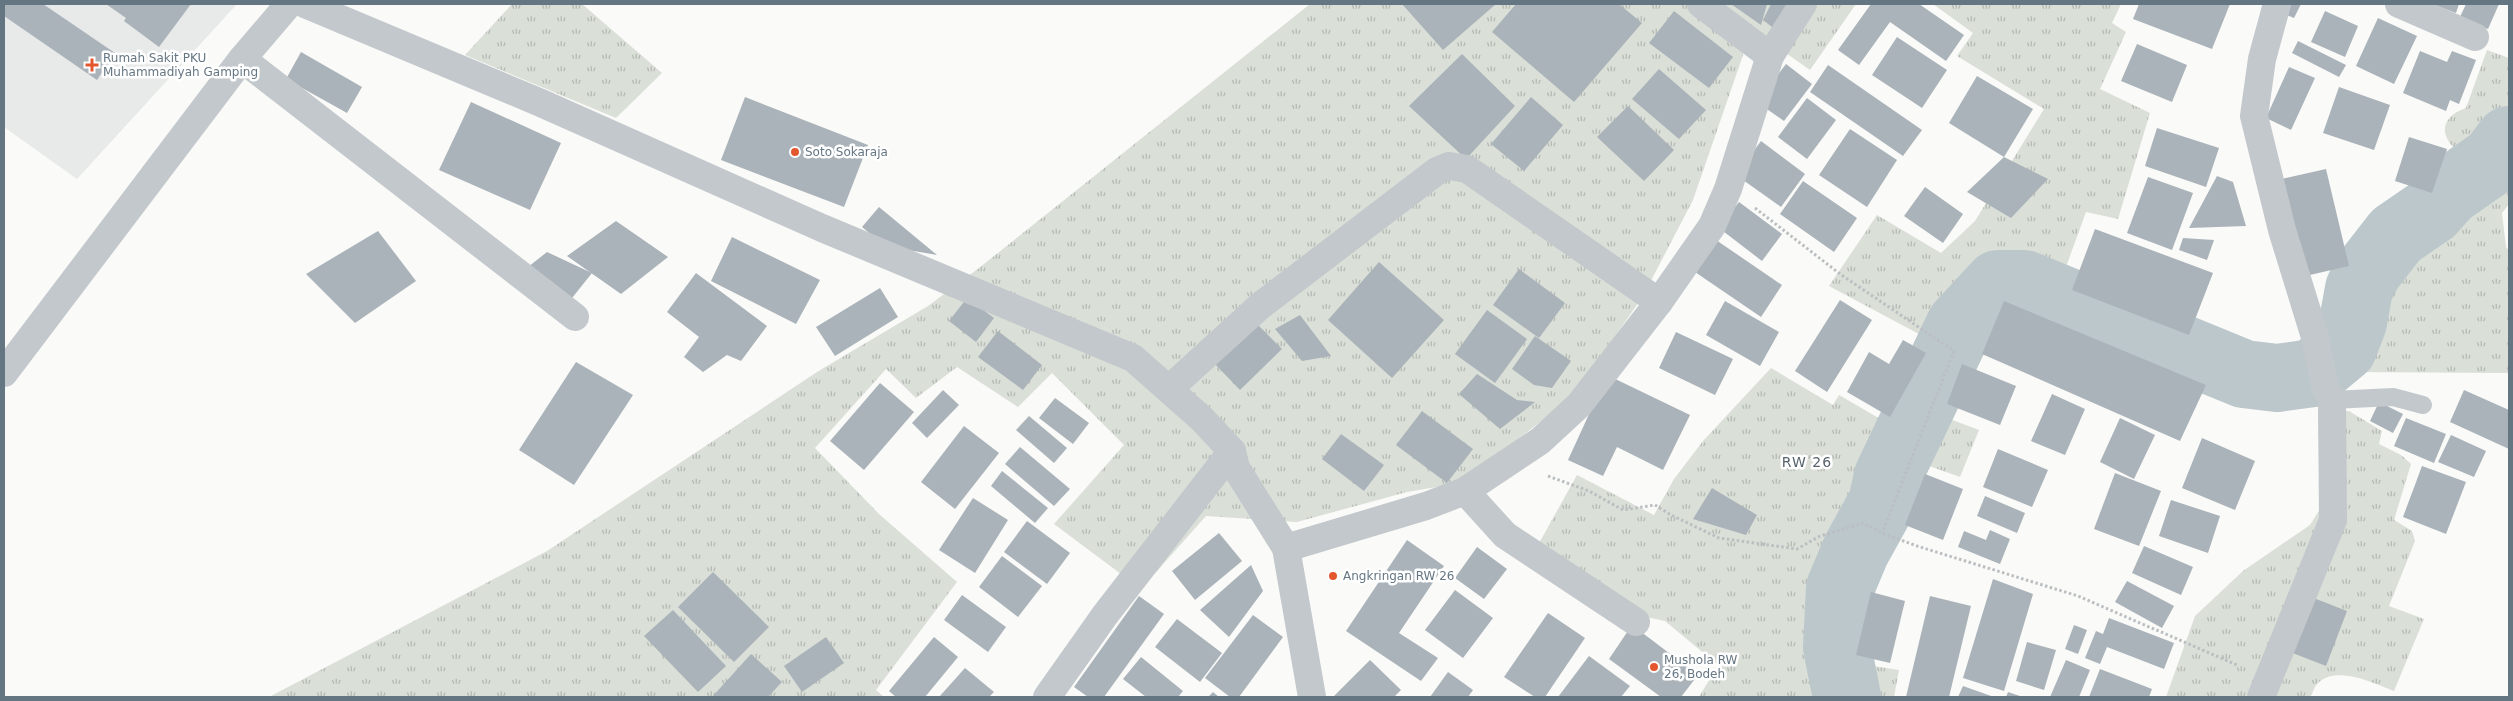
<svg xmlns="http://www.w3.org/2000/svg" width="2513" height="701" font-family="'DejaVu Sans',sans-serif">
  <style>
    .built { fill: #e8e9e9 }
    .grass { fill: url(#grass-tufts) }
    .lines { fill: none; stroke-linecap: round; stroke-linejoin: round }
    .river { stroke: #bbc7cb; stroke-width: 68 }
    .building { fill: #aab3b9 }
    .path { stroke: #bbbfc2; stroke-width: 3; stroke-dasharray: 2.5 2.5; stroke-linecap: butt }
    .service { stroke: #c3c8cc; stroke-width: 18 }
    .minor { stroke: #c3c8cc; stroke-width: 28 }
    .poi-dot { fill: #e4572e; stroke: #fff; stroke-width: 2 }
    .labels { text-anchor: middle; stroke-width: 5; stroke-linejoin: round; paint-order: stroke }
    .poi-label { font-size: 12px; fill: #657683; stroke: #fff; text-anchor: start }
    .neighbourhood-label { font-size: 14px; letter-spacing: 1px; fill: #57646e; stroke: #fff }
  </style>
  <defs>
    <pattern id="grass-tufts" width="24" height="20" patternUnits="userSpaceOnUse" patternTransform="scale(1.25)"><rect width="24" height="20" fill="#dadfd7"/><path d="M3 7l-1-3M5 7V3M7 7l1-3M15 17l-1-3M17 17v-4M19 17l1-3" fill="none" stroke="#b4b9b4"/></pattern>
  </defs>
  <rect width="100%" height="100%" fill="#fafaf8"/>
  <polygon class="built" points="4,4 237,4 77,179 4,127"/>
  <g class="grass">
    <polygon points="512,4 582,4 662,73 616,118 465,55"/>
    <polygon points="1310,4 1856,4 1810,70 1752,29 1693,200 1643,296 1575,394 1473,475 1437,487 1407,492 1297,522 1206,516 1141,589 1054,524 1124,445 1052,373 1018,407 957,367 916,398 886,369 815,448 879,514 957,582 876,690 884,697 269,697 547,551 817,372 928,306 979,268"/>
    <path d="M1933,4H2121L2112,23L2126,32L2100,89L2150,113L2118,219L2086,212L2059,286C2045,279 2019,267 2004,268C1976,272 1947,319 1932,341L1829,286L1877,215L1941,253L1975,221L2044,109L1957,56L1973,33Z"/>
    <path d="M2487,50L2509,58V204L2502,213L2506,247L2509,251V373L2351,372L2364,344L2369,291L2383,266L2433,221L2455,149C2438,132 2443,116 2466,108Z"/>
    <polygon points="1771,368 1833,405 1839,395 1894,427 1907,403 1979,430 1960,477 1918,462 1914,469 1897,523 1875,552 1863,573 1848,651 1853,663 1899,670 1894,697 1699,697 1718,665 1665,621 1646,617 1538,545 1577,475 1654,515 1674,479 1703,441"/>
    <path d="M2349,411L2382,431L2379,444L2401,455L2411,464L2394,520L2412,531L2415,541L2389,606L2424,619L2394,691C2374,683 2335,664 2317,684C2314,687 2313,693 2310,697H2166L2195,616L2243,571L2310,525L2320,509L2318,412Z"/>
  </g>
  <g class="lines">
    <polyline class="river" points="1847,697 1837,647 1840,588 1856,550 1882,503 1888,476 1960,325 1998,284 2024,284 2244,374 2277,378 2313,373 2343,348 2353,322 2359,289 2368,271 2396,235 2431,211 2448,192 2494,160 2509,140"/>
  </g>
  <g class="building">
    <polygon points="4,4 43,4 115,53 97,80 4,16"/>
    <polygon points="106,4 191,4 159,47 124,21 126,18"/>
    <polygon points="1402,4 1496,4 1443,50"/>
    <polygon points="1516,4 1619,4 1642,23 1574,102 1492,32"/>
    <polygon points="1731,4 1767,4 1761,25"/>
    <polygon points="1771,4 1799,4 1781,34 1763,20"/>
    <polygon points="1871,4 1919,4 1964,35 1946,61 1890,22 1859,65 1838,50"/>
    <polygon points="2139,4 2230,4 2212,49 2133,19"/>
    <polygon points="2278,4 2301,4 2294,18 2275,10"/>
    <polygon points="2432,4 2459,4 2456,13"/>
    <polygon points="2466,4 2499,4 2488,29 2460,17"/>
    <polygon points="1674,11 1733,57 1709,88 1649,43"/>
    <polygon points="2325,11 2358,26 2345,57 2311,42"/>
    <polygon points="2378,18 2417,36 2394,84 2356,66"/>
    <polygon points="1897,37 1947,70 1922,108 1872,75"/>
    <polygon points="2298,41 2346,65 2339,77 2292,53"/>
    <polygon points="2137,44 2187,65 2172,102 2121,81"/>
    <polygon points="2420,51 2447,62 2452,51 2476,60 2459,104 2450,100 2446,111 2403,93"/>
    <polygon points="301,52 362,87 347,113 286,79"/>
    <polygon points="1462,54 1515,106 1466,159 1409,106"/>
    <polygon points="1786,64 1812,84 1784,121 1757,102"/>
    <polygon points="1828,65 1922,130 1903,156 1810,92"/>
    <polygon points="2289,67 2315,78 2291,130 2266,118"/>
    <polygon points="1659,69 1706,110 1679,139 1632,99"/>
    <polygon points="1977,76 2033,109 2004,157 1949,123"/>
    <polygon points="2339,87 2390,105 2374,150 2323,133"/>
    <polygon points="745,97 868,145 844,207 721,160"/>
    <polygon points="1531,97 1563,125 1524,171 1491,144"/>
    <polygon points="1807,98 1836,120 1807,159 1778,137"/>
    <polygon points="471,102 561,143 530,210 439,170"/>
    <polygon points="1628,106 1674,150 1644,181 1597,137"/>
    <polygon points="2157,128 2219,148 2206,187 2145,166"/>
    <polygon points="1850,129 1897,160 1867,207 1819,175"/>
    <polygon points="2409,137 2447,149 2432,193 2395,181"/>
    <polygon points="1761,141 1805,174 1781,207 1736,175"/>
    <polygon points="2004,157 2048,179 2011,218 1967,192"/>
    <polygon points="2326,169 2349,266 2301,277 2277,180"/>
    <polygon points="2217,176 2233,182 2246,226 2189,228"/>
    <polygon points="2148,177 2193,193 2172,250 2127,233"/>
    <polygon points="1803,181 1857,218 1834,252 1780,214"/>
    <polygon points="1925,187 1963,214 1943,243 1904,216"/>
    <polygon points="1739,202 1782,234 1762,261 1719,228"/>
    <polygon points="879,207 937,255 885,246 862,227"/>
    <polygon points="616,221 668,257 621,294 567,256"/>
    <polygon points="2095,229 2213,273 2189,335 2072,290"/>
    <polygon points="378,231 416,281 355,323 306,274"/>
    <polygon points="732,237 820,280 796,324 711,281"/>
    <polygon points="2183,238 2214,240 2207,260 2179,250"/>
    <polygon points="1716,240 1782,285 1761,317 1695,272"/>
    <polygon points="547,252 592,273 572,298 528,267"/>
    <polygon points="1379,262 1444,320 1392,378 1328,320"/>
    <polygon points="1519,269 1565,303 1539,338 1493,305"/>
    <polygon points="696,273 767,326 741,361 727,355 703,372 684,357 699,337 667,312"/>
    <polygon points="880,288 898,317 835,356 816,327"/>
    <polygon points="967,298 994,318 976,342 949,321"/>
    <polygon points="1840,300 1872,320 1827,392 1795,371"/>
    <polygon points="1725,301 1779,332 1760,366 1706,335"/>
    <polygon points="2004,301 2206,385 2180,441 1982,354"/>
    <polygon points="1487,310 1527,339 1495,383 1455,354"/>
    <polygon points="1300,315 1331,356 1302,361 1275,329"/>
    <polygon points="1257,324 1282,349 1240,390 1215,364"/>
    <polygon points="998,331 1042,365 1023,390 978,357"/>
    <polygon points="1676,332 1733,359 1715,395 1659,368"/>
    <polygon points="1535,336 1571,361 1552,388 1534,385 1512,369"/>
    <polygon points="1903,340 1926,353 1890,417 1847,392 1869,352 1889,364"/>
    <polygon points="576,362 633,395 574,485 519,450"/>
    <polygon points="1962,364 2016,386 2000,425 1947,404"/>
    <polygon points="1477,374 1517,400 1535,402 1500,429 1459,394"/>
    <polygon points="1607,375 1690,415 1663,470 1617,447 1603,476 1568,460"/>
    <polygon points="880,383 914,412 864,470 830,441"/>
    <polygon points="943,390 959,405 927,438 912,423"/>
    <polygon points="2464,390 2509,410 2509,449 2450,422"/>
    <polygon points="2052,394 2085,409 2065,455 2031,441"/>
    <polygon points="1055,398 1089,423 1073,444 1039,418"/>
    <polygon points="2379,402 2403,414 2393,433 2370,421"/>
    <polygon points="1422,411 1473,449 1447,483 1396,445"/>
    <polygon points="1029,416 1067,448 1054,463 1016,430"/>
    <polygon points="2120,418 2155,435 2134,479 2100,462"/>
    <polygon points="2406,418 2446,434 2434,463 2394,446"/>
    <polygon points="964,426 999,453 955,509 921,482"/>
    <polygon points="1341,434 1384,465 1364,491 1322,459"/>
    <polygon points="2451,435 2486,451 2474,477 2438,462"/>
    <polygon points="2202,438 2255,461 2235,510 2182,488"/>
    <polygon points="1020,447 1070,489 1054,506 1005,464"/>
    <polygon points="1998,449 2048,470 2032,507 1983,487"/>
    <polygon points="2422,466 2466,482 2446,534 2403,517"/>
    <polygon points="1002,471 1048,508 1035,523 991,486"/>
    <polygon points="2115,473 2161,491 2139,546 2094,529"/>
    <polygon points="1925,474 1963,489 1943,540 1905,525"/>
    <polygon points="1712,488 1757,515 1746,535 1693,519"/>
    <polygon points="1985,496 2025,513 2017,533 1977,516"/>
    <polygon points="973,498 1008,520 975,573 939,550"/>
    <polygon points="2171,500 2220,516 2208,553 2159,536"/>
    <polygon points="1027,521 1070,553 1047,584 1004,552"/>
    <polygon points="1990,530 2010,539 2000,564 1958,547 1964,531 1986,540"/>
    <polygon points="1219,533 1242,561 1195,600 1172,571"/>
    <polygon points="1407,540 1444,566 1399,633 1438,658 1421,681 1346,631"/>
    <polygon points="2144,546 2193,567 2181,595 2132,573"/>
    <polygon points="1477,547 1507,569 1484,599 1455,578"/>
    <polygon points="1002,556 1042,586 1018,617 979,587"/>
    <polygon points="1251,565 1263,591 1229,637 1200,610"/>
    <polygon points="713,572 769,627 734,662 678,607"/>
    <polygon points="1993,579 2033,594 2004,691 1963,678"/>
    <polygon points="2127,581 2174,606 2162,628 2115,602"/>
    <polygon points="1455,590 1493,618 1463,658 1425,630"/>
    <polygon points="1871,592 1905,601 1890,663 1856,655"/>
    <polygon points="962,595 1006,627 988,652 944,620"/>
    <polygon points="1139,596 1164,614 1104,697 1088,697 1074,687"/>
    <polygon points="1930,596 1971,606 1949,697 1906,697"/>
    <polygon points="2311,597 2347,611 2326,666 2290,652"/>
    <polygon points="673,610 726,666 698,692 644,636"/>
    <polygon points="1548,613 1585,638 1545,697 1535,697 1504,677"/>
    <polygon points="1253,615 1283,637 1239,697 1230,697 1205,678"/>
    <polygon points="2109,618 2174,643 2164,669 2107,647 2100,664 2085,658 2096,631 2103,634"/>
    <polygon points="1177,619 1222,653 1200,682 1155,647"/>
    <polygon points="1632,625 1698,675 1681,697 1661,697 1609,659"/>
    <polygon points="2074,625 2087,630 2078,654 2065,649"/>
    <polygon points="826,637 844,663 802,692 784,666"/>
    <polygon points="934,637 958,657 925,697 896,697 889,691"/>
    <polygon points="2027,642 2056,650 2044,690 2016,681"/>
    <polygon points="751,654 782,682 768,697 712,697"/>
    <polygon points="1589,656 1630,686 1621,697 1558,697"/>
    <polygon points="1141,657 1183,691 1178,697 1146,697 1123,679"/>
    <polygon points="1370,660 1401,690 1394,697 1333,697"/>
    <polygon points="2066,660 2090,670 2079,697 2050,697"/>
    <polygon points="965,668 994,692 989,697 939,697"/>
    <polygon points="2100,669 2152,689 2149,697 2089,697"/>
    <polygon points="1448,672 1473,690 1468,697 1430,697"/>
    <polygon points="1963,686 1994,697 1958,697"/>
    <polygon points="1213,692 1219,697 1208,697"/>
    <polygon points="2008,692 2023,697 2006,697"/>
  </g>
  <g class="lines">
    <g class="path">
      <polyline points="1755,208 1840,274 1954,351 1882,533"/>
      <polyline points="1548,476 1589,491 1623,510 1655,505 1671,515 1719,538 1797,549 1820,536 1863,523 1882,533 1917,546 2078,596 2237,665"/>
    </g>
    <polyline class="service" points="2332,400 2393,397 2423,405"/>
    <g class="minor">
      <polyline points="305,4 541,103 822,228 1133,358 1202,419 1232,451 1236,468 1286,548 1312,697"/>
      <polyline points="1701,4 1770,56"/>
      <polyline points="2399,4 2475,37"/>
      <polyline points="242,59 575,317"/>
      <polyline points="4,373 242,59 289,4"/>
      <polyline points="1169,389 1260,306 1437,171 1449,166 1467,169 1659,302"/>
      <polyline points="1465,491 1505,535 1636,622"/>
      <polyline points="1286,548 1426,506 1465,491 1540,441 1579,405 1659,302 1712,226 1728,189 1770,56 1803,4"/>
      <polyline points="1047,697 1105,615 1232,451"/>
      <polyline points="2261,697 2333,520 2332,400 2326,390 2315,337 2282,230 2254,116 2262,59 2277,4"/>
    </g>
  </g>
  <g class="poi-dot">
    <path d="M89.5 57.5h5v5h5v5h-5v5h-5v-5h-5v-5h5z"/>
    <circle cx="795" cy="152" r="5"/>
    <circle cx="1333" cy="576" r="5"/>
    <circle cx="1654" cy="667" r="5"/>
  </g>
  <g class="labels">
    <g class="poi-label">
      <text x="103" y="62">Rumah Sakit PKU<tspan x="103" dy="14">Muhammadiyah Gamping</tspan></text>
      <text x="805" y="156">Soto Sokaraja</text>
      <text x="1343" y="580">Angkringan RW 26</text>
      <text x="1664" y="664">Mushola RW<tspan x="1664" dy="14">26, Bodeh</tspan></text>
    </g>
    <g class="neighbourhood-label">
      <text x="1807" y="467">RW 26</text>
    </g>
  </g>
  <rect width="2513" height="701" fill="none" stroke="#657683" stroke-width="10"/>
</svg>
